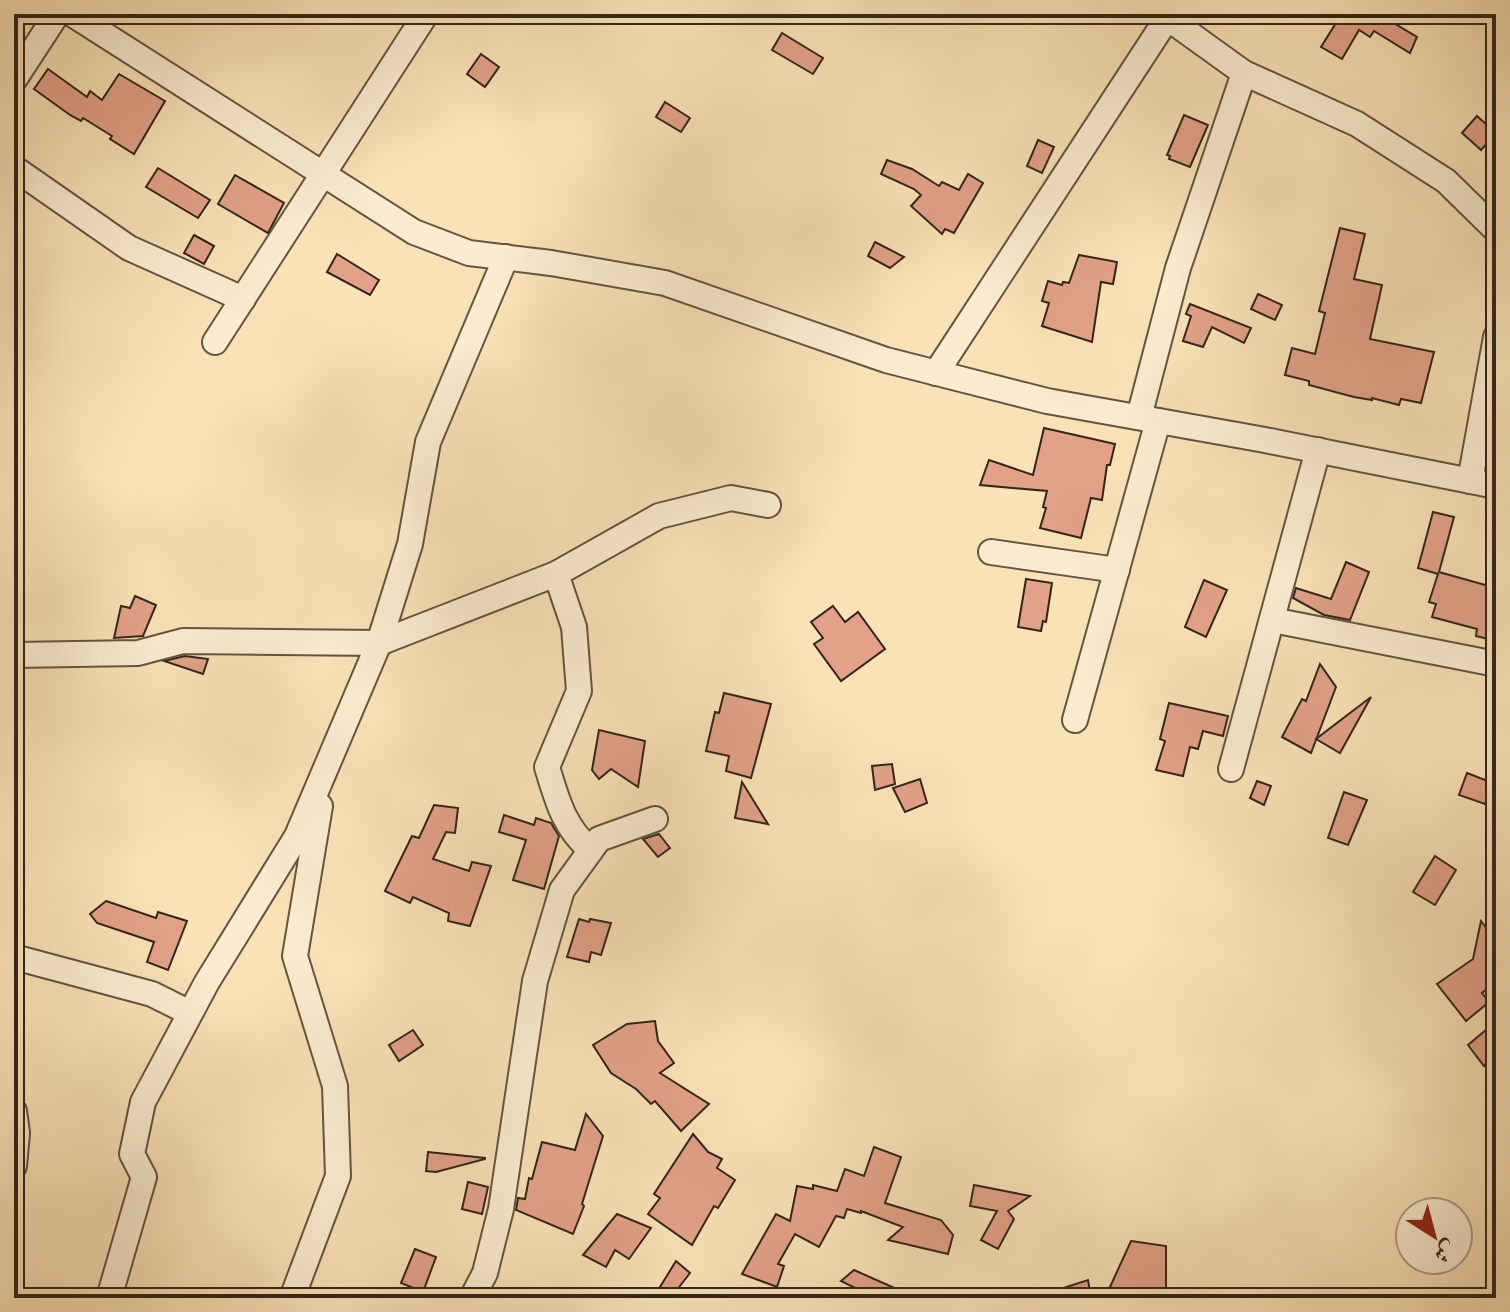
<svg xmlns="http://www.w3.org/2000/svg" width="1510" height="1312" font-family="'IM FELL DW Pica',Amiri,serif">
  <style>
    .building { fill: #e2a188; stroke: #32251a; stroke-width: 2 }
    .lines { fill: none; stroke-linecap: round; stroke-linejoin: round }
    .minor-casing { stroke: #645441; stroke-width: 28 }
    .minor { stroke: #fbecd0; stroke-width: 24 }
  </style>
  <rect width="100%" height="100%" fill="#f9e2b6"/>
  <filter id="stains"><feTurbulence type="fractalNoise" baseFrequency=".0025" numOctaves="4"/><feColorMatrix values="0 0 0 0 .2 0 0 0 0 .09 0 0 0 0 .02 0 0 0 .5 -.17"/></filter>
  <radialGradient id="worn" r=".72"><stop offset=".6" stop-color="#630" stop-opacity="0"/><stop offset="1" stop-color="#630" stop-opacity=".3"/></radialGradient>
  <g class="building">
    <polygon points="1332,14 1384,14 1382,16 1417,37 1410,53 1374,31 1370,37 1359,30 1342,59 1321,47 1339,18"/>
    <polygon points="782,33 823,58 813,74 772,50"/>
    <polygon points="481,54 499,67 485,87 467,74"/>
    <polygon points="48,69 87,97 90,91 102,100 119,74 165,101 134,154 110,139 112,136 83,118 81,121 70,115 34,89"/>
    <polygon points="665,102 690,118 681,132 656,117"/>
    <polygon points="1184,115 1208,125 1190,167 1169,159 1170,156 1167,155"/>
    <polygon points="1477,116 1496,133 1481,150 1462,133"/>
    <polygon points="1038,140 1054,147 1042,173 1027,166"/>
    <polygon points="887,160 912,169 939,186 942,182 959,190 968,174 983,183 954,233 945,229 942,234 911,206 921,195 914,189 881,174"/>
    <polygon points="158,168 210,200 198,218 146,187"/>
    <polygon points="235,175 284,203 268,233 218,204"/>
    <polygon points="1340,228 1365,234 1354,279 1382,285 1370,339 1434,352 1421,403 1401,399 1399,405 1372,398 1372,400 1354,397 1309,385 1309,381 1285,375 1292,348 1315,354 1325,313 1319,311"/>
    <polygon points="194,235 214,246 204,264 184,253"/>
    <polygon points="875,242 904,257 890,268 868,256"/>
    <polygon points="337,254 379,280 370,295 327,272"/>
    <polygon points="1079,255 1117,262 1113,284 1101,282 1092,342 1042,326 1049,303 1042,301 1048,281 1062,285 1063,282 1069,283"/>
    <polygon points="1258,294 1282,305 1275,320 1251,309"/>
    <polygon points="1190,304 1251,328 1244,343 1212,327 1203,347 1183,341 1191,316 1186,314"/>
    <polygon points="1044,428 1115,444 1110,465 1107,465 1102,500 1091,498 1081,538 1040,528 1046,508 1043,507 1047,491 980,485 989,460 1033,475"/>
    <polygon points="1433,512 1454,517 1439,572 1496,588 1496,641 1476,636 1477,629 1432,617 1436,604 1429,602 1438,574 1418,568"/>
    <polygon points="1346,562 1369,572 1350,620 1324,615 1293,598 1296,588 1331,599"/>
    <polygon points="1026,579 1052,583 1046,622 1043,621 1041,631 1018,627"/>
    <polygon points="1204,580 1227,590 1206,637 1185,627"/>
    <polygon points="135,596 156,605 143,636 114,638 121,606 130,608"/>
    <polygon points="833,606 845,622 858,612 885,649 841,681 814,644 823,638 811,622"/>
    <polygon points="185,656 208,659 203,674 164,661"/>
    <polygon points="1320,664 1336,687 1311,753 1282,737 1302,699 1306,701"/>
    <polygon points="724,693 771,704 751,778 726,771 729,756 706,751 715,712 719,713"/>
    <polygon points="1371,697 1340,753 1316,739"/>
    <polygon points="1169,703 1228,716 1223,736 1203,731 1198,749 1190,747 1183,776 1156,770 1165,741 1160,739"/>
    <polygon points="599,730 645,741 638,787 611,769 599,779 592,770"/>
    <polygon points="892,764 895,784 875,790 872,766"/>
    <polygon points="1467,773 1493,783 1485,804 1459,795"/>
    <polygon points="920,779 927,803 905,812 893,788"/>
    <polygon points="1257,781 1271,786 1264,805 1250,798"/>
    <polygon points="742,782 768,824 735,818"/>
    <polygon points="1344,792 1367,800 1348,845 1328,838"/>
    <polygon points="434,805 458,808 455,833 446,832 433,859 469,871 472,862 491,866 470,926 448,921 449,913 413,897 410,903 385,891 412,836 419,838"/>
    <polygon points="504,815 534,825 536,818 551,823 559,836 544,889 513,880 526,840 499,832"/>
    <polygon points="659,834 670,848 658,857 643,839"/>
    <polygon points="1435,856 1456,870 1435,905 1413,892"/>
    <polygon points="106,901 156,918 158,912 187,921 168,970 147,962 154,942 97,923 90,914"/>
    <polygon points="579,919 589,922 590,919 611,923 601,955 591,952 589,962 567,957"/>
    <polygon points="1481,921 1496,941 1496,957 1491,986 1482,993 1489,1002 1466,1021 1437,984 1473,959"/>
    <polygon points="655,1021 658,1041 674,1063 660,1073 709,1104 681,1131 655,1101 651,1104 636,1089 611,1073 593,1045 627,1024"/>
    <polygon points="413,1030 423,1045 399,1061 389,1045"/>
    <polygon points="1486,1030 1496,1043 1496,1049 1484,1066 1468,1045"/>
    <polygon points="586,1114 603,1136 582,1204 584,1206 573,1234 516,1210 518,1198 525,1199 529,1178 532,1179 542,1142 575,1150"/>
    <polygon points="693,1134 708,1152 722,1159 717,1168 735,1180 718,1208 714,1206 692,1245 648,1214 660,1198 654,1194"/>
    <polygon points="874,1147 901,1157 885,1203 941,1220 953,1235 948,1254 888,1240 903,1227 861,1211 861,1213 847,1209 844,1218 836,1216 819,1247 795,1234 778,1264 784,1266 777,1287 742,1274 776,1214 790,1221 797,1186 813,1189 813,1185 837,1191 845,1169 864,1176"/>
    <polygon points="428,1152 485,1158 485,1159 436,1172 426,1171"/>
    <polygon points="468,1182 488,1187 482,1214 462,1209"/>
    <polygon points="974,1185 1030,1196 1008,1211 1014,1219 998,1249 981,1240 997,1211 970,1206"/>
    <polygon points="617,1214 651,1228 629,1259 615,1250 606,1267 583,1255"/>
    <polygon points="1131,1241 1166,1246 1166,1292 1162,1289 1158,1298 1105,1298"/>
    <polygon points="415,1249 436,1257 423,1292 401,1283"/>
    <polygon points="676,1261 690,1273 673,1295 660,1287"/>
    <polygon points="854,1270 917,1298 875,1298 841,1281"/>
    <polygon points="1088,1280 1091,1298 1043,1298 1042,1295"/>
  </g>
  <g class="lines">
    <defs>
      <g id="minor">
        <polyline points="72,14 414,232 469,253 551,263 665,283 886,360 1047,401 1265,440 1496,486"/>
        <polyline points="1162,14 1244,73 1357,124 1446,181 1496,230"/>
        <polyline points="14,80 57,14"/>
        <polyline points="14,168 129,248 243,299"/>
        <polyline points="215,342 426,14"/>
        <polyline points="936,373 1168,17"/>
        <polyline points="1139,417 1178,268 1244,73"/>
        <polyline points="1470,481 1496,337"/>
        <polyline points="991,552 1117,570"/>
        <path d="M556,574L574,627L579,691L547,767C557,800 564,828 591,850"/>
        <polyline points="1272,620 1496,664"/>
        <polyline points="14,655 138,653 183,641 379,643 556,574 659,516 731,498 768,505"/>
        <polyline points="1075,720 1158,421"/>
        <polyline points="1231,769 1318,450"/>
        <polyline points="14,957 152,994 190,1013"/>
        <polyline points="14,1111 17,1133 14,1166"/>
        <polyline points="109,1298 144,1177 132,1154 143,1102 207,982 297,836 379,643 410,544 428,442 506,257"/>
        <polyline points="292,1298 338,1176 335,1086 295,956 320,806"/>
        <polyline points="472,1298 485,1273 501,1209 535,981 562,890 599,839 655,819"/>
      </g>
    </defs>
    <use href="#minor" class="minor-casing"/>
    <use href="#minor" class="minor"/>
  </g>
  <rect width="1510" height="1312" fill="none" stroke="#f9e2b6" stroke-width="48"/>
  <rect x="16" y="16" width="1478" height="1280" fill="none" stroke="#32251a" stroke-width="4"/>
  <rect x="24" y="24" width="1462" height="1264" fill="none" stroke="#32251a" stroke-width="2"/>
  <g transform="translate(1434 1236) rotate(144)"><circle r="38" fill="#fbecd0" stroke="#ab9c87" stroke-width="2"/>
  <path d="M0-6L14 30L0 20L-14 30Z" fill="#8f2418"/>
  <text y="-12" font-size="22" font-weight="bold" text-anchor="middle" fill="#32251a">ش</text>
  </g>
  <rect width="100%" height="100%" filter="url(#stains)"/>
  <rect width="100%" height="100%" fill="url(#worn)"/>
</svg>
